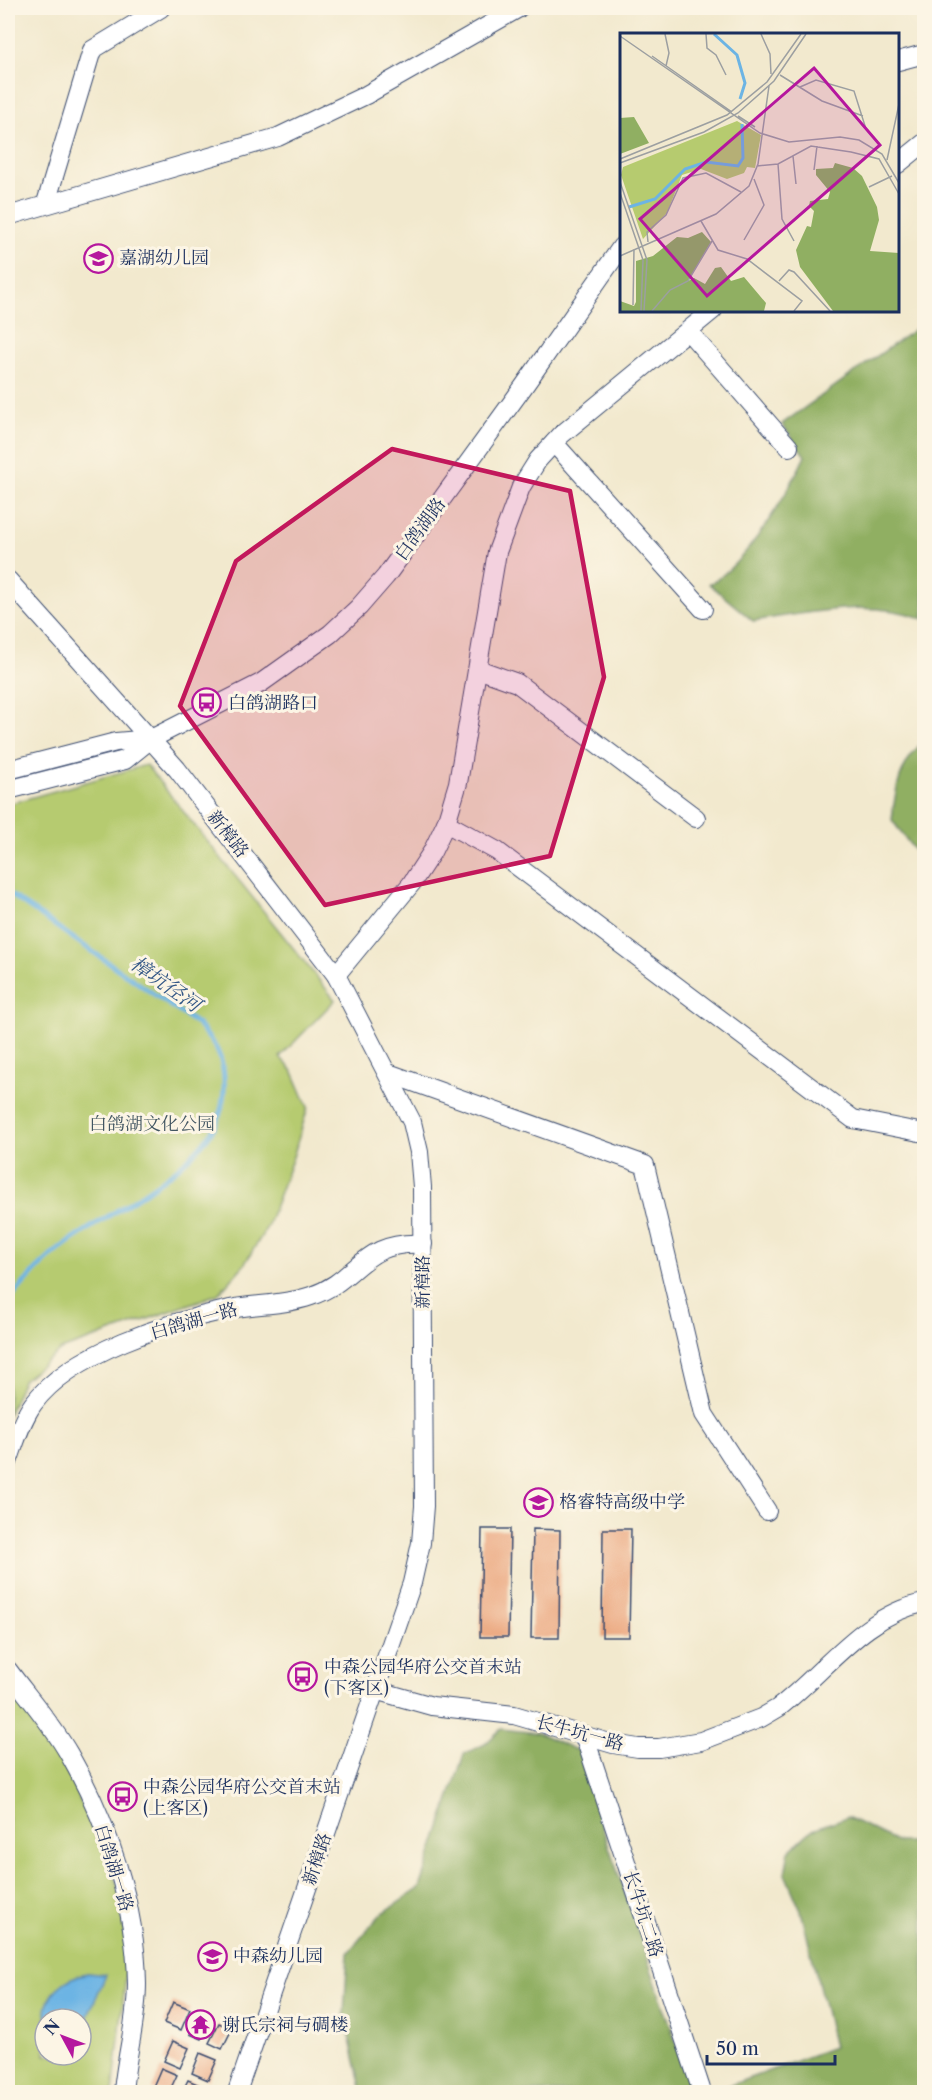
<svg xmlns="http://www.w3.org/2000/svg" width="932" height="2100" font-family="'Libre Caslon Text','Noto Serif SC',serif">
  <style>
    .green { fill: #b6cb6f; stroke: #687d66; stroke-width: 1.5; fill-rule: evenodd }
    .forest { fill: #90af62; stroke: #566f60; stroke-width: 1.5 }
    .water { fill: #6cb4e4; stroke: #4472a1; stroke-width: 1.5 }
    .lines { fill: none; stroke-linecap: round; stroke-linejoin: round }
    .stream { stroke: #6cb4e4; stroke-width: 5 }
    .building { fill: #eaa278 }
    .minor-casing { stroke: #3b4b6f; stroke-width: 20 }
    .minor { stroke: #fff; stroke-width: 18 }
    .marked { fill: #c2185b; fill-opacity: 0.2; stroke: #c2185b; stroke-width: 4.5; stroke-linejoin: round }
    .labels { text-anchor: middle; stroke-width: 6; stroke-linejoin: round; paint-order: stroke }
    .poi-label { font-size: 18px; fill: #1b2f5e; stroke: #fcf5e5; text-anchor: start }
    .street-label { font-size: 18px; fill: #1b2f5e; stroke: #fcf5e5 }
    .park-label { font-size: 18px; fill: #425662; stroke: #fcf5e5 }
    .water-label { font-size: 20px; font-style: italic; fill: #335786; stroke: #fcf5e5 }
    .inset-river { fill: none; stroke: #6cb4e4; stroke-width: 3 }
    .inset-road { fill: none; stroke: #9c9fa1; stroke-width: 1.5 }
    .view { fill: #b5179e; fill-opacity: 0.15; stroke: #b5179e; stroke-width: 3 }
    .inset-edge { fill: none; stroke: #1b2f5e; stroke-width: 3 }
  </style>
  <rect width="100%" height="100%" fill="#fcf5e5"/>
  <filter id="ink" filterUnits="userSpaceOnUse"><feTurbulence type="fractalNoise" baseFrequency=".0167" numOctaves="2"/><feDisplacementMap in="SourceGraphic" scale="12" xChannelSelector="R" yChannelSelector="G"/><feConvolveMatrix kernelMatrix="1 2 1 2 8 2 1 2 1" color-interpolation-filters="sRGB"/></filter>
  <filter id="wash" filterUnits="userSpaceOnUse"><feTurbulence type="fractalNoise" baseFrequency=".008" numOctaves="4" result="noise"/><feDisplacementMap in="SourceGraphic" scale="24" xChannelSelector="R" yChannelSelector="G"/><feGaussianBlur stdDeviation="1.35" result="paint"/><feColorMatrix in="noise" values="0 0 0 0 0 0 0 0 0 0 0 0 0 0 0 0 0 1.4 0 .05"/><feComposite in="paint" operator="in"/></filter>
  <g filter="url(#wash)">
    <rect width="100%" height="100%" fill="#f2e9ce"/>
    <g class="green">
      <polygon points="146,765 335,1000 280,1057 292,1070 308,1107 293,1157 267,1227 244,1265 218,1294 61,1350 23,1380 8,1415 8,804"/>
      <path d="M8,1688L64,1765L117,1883L128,1958L113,2092H8ZM45,2019H81V2055H45Z"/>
    </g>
    <g class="forest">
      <path d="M921,325L924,327V619C869,598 810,613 753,621L709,584C745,566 788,493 805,456L782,424Z"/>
      <path d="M924,741V860L922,861L892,820C895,789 900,763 924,741Z"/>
      <polygon points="501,1729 538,1733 579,1751 590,1791 693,2092 362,2092 344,2014 348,1953 380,1915 420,1888 464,1754 485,1744"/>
      <polygon points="847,1817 898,1842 924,1842 924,2092 730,2092 728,2086 834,2047 801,1911 785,1874 789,1851 813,1829"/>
    </g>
    <path class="water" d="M87,1973L106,1975L81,2032V2019H47C41,1995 67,1977 87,1973Z"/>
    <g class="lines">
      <path class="stream" d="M8,893L197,1024C204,1032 212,1041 217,1050C229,1075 226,1114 208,1137C175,1181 107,1214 62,1247C41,1263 24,1282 8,1302"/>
    </g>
    <g id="blocks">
      <g class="building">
        <polygon points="482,1529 510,1529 508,1637 480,1637"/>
        <polygon points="533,1529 560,1530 559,1638 531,1638"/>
        <polygon points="603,1529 631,1529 629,1637 602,1637"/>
        <polygon points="173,2002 190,2009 181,2030 164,2023"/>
        <polygon points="199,2014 211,2019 202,2039 190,2034"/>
        <polygon points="219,2023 232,2029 222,2049 209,2043"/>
        <polygon points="173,2041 189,2048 180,2068 164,2061"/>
        <polygon points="200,2053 217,2060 208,2080 192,2073"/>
        <polygon points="161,2068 177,2075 169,2092 152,2089"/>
        <polygon points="188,2080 204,2087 202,2092 182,2092"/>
      </g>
    </g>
  </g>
  <g filter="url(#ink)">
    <use href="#blocks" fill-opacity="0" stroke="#3b4b6f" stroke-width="1.5"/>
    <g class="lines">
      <defs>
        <g id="minor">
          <polyline points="898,61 924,54"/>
          <polyline points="898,164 924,143"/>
          <polyline points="46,203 92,50 161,8"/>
          <polyline points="8,216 278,137 366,95 519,8"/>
          <polyline points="688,331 789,447"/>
          <polyline points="554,443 703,609"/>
          <polyline points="8,580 177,769 336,975 412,1122 419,1152 422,1187 424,1506 421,1543 412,1583 237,2092"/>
          <polyline points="478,669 517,683 696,818"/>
          <polyline points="8,770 116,742 151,739"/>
          <polyline points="8,790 125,760 151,739 261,683 330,634 359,607 386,576 524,386 622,246"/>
          <polyline points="446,823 497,851 853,1119 924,1133"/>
          <polyline points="336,975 411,884 432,852 446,823 458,783 497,552 521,487 538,460 561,435 713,310"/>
          <polyline points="388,1073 645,1165 704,1414 767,1511"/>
          <path d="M8,1462C15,1443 21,1421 33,1404C71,1352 170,1322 230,1309C257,1304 285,1305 311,1296C359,1280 361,1240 423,1244"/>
          <path d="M8,1670C28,1697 52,1724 69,1754C108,1823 136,1905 137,1984C137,2021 126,2056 123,2092"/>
          <path d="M375,1690L432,1706L514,1715L613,1744L638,1748H659L701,1741L761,1718L778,1708C825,1672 864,1614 924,1603"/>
          <polyline points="584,1735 702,2092"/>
        </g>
      </defs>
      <use href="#minor" class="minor-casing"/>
      <use href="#minor" class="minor"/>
    </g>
  </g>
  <path class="marked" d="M392,449L570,491L604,677L550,856L325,905L180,706L236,561Z"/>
  <defs>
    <symbol id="school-ring" viewBox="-11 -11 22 22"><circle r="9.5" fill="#fcf5e5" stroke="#b5179e" stroke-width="1.5"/><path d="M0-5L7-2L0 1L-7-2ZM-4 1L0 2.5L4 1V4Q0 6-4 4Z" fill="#b5179e"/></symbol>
    <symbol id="bus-ring" viewBox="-11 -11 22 22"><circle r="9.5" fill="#fcf5e5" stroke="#b5179e" stroke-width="1.5"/><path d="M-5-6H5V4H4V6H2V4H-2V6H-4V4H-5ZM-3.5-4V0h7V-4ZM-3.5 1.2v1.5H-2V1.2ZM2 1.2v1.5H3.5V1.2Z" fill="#b5179e"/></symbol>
    <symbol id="temple-ring" viewBox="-11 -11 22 22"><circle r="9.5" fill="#fcf5e5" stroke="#b5179e" stroke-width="1.5"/><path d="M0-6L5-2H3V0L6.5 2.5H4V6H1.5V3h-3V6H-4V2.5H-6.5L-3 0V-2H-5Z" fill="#b5179e"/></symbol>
  </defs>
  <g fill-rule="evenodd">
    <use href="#school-ring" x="82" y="242" width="33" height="33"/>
    <use href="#bus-ring" x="190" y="686" width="33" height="33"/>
    <use href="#school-ring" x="522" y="1486" width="33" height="33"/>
    <use href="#bus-ring" x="286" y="1660" width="33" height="33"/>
    <use href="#bus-ring" x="106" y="1780" width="33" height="33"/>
    <use href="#school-ring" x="196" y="1940" width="33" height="33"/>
    <use href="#temple-ring" x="184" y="2008" width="33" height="33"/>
  </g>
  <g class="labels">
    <g class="poi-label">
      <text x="119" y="264">嘉湖幼儿园</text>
      <text x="228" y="709">白鸽湖路口</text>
      <text x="559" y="1508">格睿特高级中学</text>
      <text x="324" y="1673">中森公园华府公交首末站<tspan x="324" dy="21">(下客区)</tspan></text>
      <text x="143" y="1793">中森公园华府公交首末站<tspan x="143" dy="21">(上客区)</tspan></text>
      <text x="233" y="1962">中森幼儿园</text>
      <text x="222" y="2031">谢氏宗祠与碉楼</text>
    </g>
    <g class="street-label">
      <text transform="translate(420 529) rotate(-54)" y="6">白鸽湖路</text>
      <text transform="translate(228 834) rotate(52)" y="6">新樟路</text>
      <text transform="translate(423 1282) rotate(-90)" y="6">新樟路</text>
      <text transform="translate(194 1321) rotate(-16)" y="6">白鸽湖一路</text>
      <text transform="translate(580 1733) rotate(15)" y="6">长牛坑一路</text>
      <text transform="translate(317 1859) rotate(-71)" y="6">新樟路</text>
      <text transform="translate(114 1868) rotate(73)" y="6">白鸽湖一路</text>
      <text transform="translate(643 1914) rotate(72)" y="6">长牛坑二路</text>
    </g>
    <g class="park-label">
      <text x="152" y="1130">白鸽湖文化公园</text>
    </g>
    <g class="water-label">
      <text transform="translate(166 984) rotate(35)" y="7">樟坑径河</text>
    </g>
  </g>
  <g transform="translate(620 33)">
    <rect width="279" height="279" fill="#f2e9ce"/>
    <path d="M117,88L141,102L135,135L127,134L124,140L107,146L81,136L62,142L47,180L23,206L1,142L3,134Z" fill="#b6cb6f"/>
    <path d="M14,84L29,110L0,121V85ZM215,130L233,135L242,143L257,174L259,187L250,218L279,220V278H213L180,234L176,217L187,193L191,194L194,178L189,173L190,168L208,166L210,159L196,142V136L213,135ZM82,199L91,209L68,248L74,245L85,251L95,235L101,234L111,248L124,244L146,270L144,278H0V268L14,273L16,269V228L33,223L57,204L68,205Z" fill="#90af62"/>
    <path class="inset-river" d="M94,1L117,22L125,50L120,66M9,174L35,166L65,136L86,129L118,133L123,125L122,91"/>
    <path class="inset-road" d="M45,1L49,20L46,33M86,1L87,15L96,22L106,42M141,1L150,21L151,41M0,3L140,100L169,109L220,104L239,107L262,121L279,150M32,23L112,79M160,42L202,68L243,83M180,54L196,47L234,58L246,96M118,83L135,94M173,123L176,151M0,126L107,82L147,49L181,1M267,127L279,71M0,130L84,99L118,80L154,48L186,1M158,131L162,186L174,208M137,133L158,131L191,113L231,119L259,126L279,161M194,137L197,113M0,149L27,227L24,278M249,154L272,143M0,160L23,227L21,278M81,188L98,217L127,226L182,268L174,278M124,207L144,172L134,146M28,209L27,199L46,182L63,145L86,140L121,159M0,223L96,181L129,153L138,131L149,53M159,248L169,237L174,239L210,278M13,272L14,216M32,278L50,257L68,248L92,208"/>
    <path class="view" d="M194,35L260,112L87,263L20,186Z"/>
    <rect width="279" height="279" class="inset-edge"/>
  </g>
  <rect width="932" height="2100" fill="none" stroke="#fcf5e5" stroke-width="30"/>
  <g transform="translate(63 2037) rotate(311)"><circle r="28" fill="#fcf5e5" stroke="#a2a6af" stroke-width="1.5"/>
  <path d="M0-4.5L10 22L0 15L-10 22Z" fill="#b5179e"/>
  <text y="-9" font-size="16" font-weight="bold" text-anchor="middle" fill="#1b2f5e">N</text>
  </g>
  <path d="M707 2055v9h128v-9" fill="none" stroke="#1b2f5e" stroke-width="3"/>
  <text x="716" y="2055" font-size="18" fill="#1b2f5e" stroke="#fcf5e5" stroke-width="4.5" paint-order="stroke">50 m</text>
</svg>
